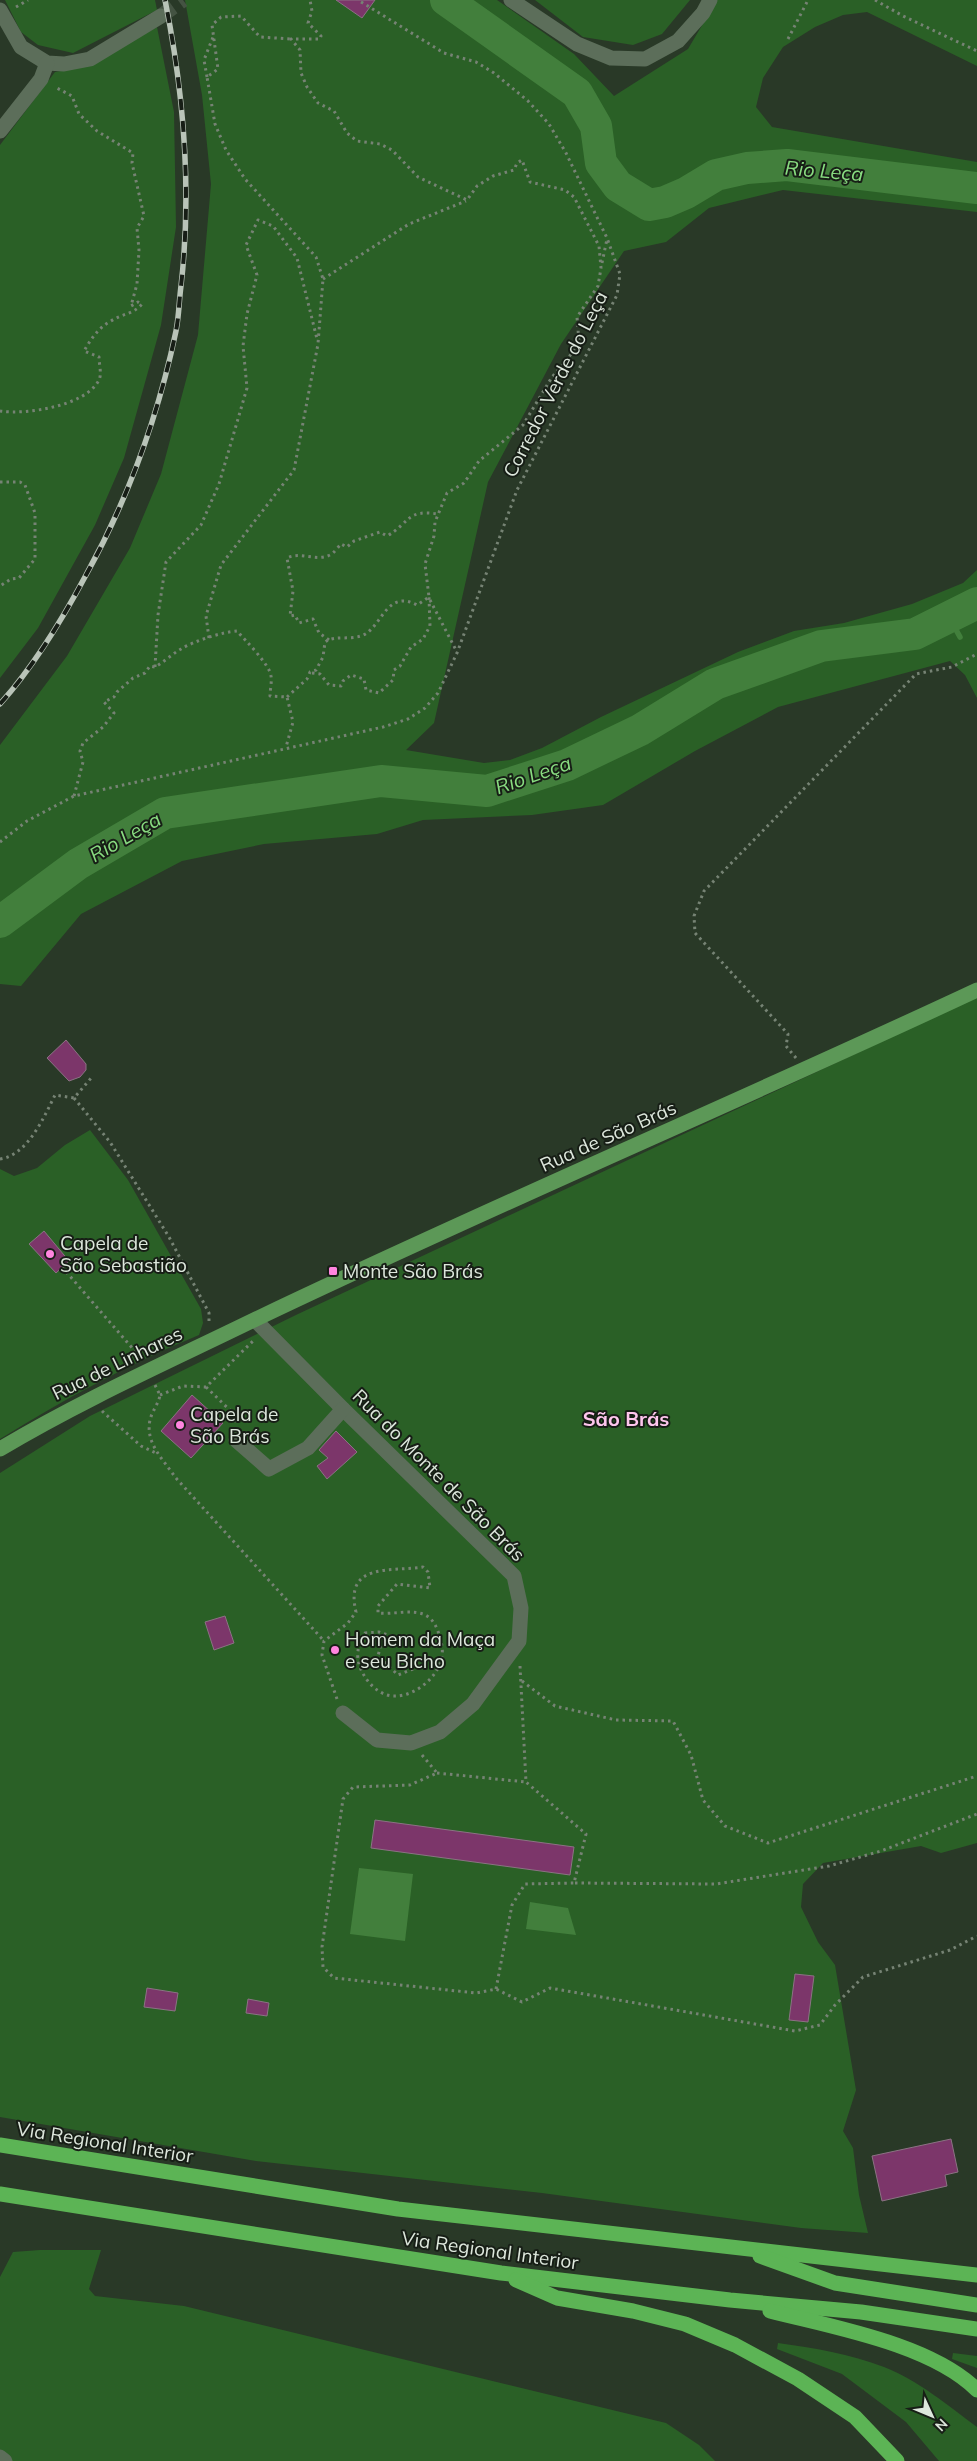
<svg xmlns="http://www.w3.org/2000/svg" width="977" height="2461" font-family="Mulish,sans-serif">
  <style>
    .green { fill: #2a6026 }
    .water { fill: #427f3c }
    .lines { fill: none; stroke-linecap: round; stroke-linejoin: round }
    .stream { stroke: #427f3c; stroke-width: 5.5 }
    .river { stroke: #427f3c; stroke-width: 32 }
    .building { fill: #7c366a; stroke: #8b7383 }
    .minor-tunnel { stroke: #445342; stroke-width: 15; stroke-dasharray: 15 8; stroke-linecap: butt }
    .path { stroke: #768374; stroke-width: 3; stroke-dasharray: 2.5 4; stroke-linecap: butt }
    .minor { stroke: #5c6e5a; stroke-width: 15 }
    .major { stroke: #5c9857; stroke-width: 15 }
    .highway { stroke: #5cb455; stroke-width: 15 }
    .rail-casing { stroke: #b9c4b8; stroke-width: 5.5 }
    .rail { stroke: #171e16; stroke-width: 4; stroke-dasharray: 11; stroke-linecap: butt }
    .poi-dot { fill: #ff85df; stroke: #171e16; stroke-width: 2 }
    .labels { text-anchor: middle; stroke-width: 4; stroke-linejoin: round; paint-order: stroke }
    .street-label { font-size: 19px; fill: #dde7dc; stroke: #171e16 }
    .poi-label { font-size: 19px; fill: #dde7dc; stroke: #171e16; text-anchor: start }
    .water-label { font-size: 20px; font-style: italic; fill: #89dc81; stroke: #171e16 }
    .neighbourhood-label { font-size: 20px; font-weight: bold; fill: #fec6ed; stroke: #171e16 }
  </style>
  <rect width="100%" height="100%" fill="#293927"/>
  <g class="green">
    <polygon points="5,0 155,0 157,10 73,53 38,45 21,32"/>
    <polygon points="185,0 497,0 574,54 614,96 688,49 717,0 977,0 977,66 867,12 843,15 815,27 783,47 763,78 756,107 772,127 977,162 977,212 783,190 709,208 666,242 624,251 561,344 488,482 434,723 406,750 484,763 510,760 542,748 601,717 738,652 794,631 844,623 912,604 963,583 977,570 977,698 965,675 950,661 778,707 695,751 603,805 532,815 423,820 377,834 264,844 182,861 81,914 21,986 0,984 0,745 67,656 130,548 161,474 198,335 211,184 202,95"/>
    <polygon points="535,0 690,0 662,34 633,45 583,37"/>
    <polygon points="157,27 174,112 176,227 161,325 124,458 95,525 38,628 0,678 0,145 55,72 88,66"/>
    <polygon points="977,997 977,1843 941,1853 921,1846 823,1863 803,1884 801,1907 818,1942 835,1965 856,2090 843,2131 853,2148 859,2195 868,2233 801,2228 542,2193 256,2161 0,2117 0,1473 90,1416 298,1314"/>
    <path d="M90,1130L128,1180L201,1309L203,1323L199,1335C130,1363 63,1400 0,1439V1169L14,1176L37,1168L65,1145Z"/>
    <polygon points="40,2250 101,2250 89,2289 95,2296 184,2306 666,2423 699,2445 715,2461 0,2461 0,2277 13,2252"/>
    <path d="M778,2343C814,2348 850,2354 884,2367C916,2379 949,2406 977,2427V2461H939L906,2422L842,2374L777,2349Z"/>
    <polygon points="953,2353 977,2356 977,2368 952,2359"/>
  </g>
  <g class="water">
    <polygon points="359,1868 413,1874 405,1941 350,1934"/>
    <polygon points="530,1902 568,1908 576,1935 526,1929"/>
  </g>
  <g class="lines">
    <polyline class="stream" points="949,617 960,637"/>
    <g class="river">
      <polyline points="446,0 577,93 596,126 601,163 618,186 649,205 665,202 686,193 716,175 747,168 787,165 977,188"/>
      <polyline points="0,922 78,864 165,813 381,781 487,791 567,765 640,730 715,684 821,646 915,634 977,603"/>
    </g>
  </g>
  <g class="building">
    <polygon points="336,0 375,0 362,18"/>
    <polygon points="66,1040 86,1064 86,1070 80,1077 69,1081 47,1058"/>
    <polygon points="44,1231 69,1261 56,1273 29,1244"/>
    <polygon points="192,1395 223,1423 191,1458 161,1431"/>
    <polygon points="336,1431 357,1452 327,1479 317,1466 328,1458 319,1450"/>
    <polygon points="225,1616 234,1643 214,1650 205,1622"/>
    <polygon points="375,1820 574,1847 570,1875 371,1848"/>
    <polygon points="795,1974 814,1976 808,2022 789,2020"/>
    <polygon points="147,1988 178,1993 175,2011 144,2007"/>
    <polygon points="248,1999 269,2003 267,2016 246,2013"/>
    <polygon points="951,2139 958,2172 945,2175 947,2186 882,2201 872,2156"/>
  </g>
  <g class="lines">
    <polyline class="minor-tunnel" points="161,16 183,0"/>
    <g class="path">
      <polyline points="875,0 903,16 977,51"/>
      <polyline points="16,7 28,0"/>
      <polyline points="788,39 808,0"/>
      <polyline points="207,77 204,60 213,37"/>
      <polyline points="602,263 607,239"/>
      <polyline points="323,279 409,224 466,201"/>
      <path d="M0,411C26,415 86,406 99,380C102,374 99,364 99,357L84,351C91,339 98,328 111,321C121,314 134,314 142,304L138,302L131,306L137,284L139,250L137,228L144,216L132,163L133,153L97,131L79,114L72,96L55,87"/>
      <polyline points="0,482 20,482 25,485 35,513 35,559 19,578 11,579 0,586"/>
      <polyline points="430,600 457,652"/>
      <polyline points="209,638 206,616 221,565 294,470 318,344 323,279 316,257 245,179 226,150 215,124 207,77 218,69 212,25 221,17 241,16 260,37 291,39"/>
      <path d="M329,640L319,633L313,619L299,623L295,615L290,616L293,591L287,558C301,551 316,562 330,555C334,553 338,547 341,544L347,547L354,541L380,532L387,536C410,523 406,509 438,514"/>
      <polyline points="155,667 158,615 166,562 201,525 219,484 247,388 243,346 247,314 257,275 246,245 258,220 273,226 297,258 317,339"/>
      <polyline points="312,673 320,674 329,685 341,686 343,681 351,675 364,679 366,690 379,693 393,680 394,670 400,666 411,647 423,639 430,626 429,597"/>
      <path d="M287,697L307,679L310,672L316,670L323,657L325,642C335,634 354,642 367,633C383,621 389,590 417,605L429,597L425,564L434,536L435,522L447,493L464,483L479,461L523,425L552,377L567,360L579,342L577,317L598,286L601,268L599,246L574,197L565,190L530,182L522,160L517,163L514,170L493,176L477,186L467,200L418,177L392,150L380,144L357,141L347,133L334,111L318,103L307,87L301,73L300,50L291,39H320L321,36L308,23L312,11L310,0"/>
      <path d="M74,796L83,762L80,751L83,743L103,727L114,713L104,702L114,697L117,692L133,678L145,673L150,666L155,667C164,662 172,654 181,649C194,641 222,632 237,631C245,640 270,665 271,676C272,682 270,690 270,696L287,697L293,722L286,747"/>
      <polyline points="0,842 27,821 74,796 383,727 408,719 425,708 438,693 457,653 517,490 617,295 620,274 607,238 566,153 549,124 528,101 494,73 476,62 444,53 358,0"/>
      <polyline points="796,1058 786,1046 788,1034 695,933 694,916 704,891 916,674 952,667 977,654"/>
      <polyline points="74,1098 110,1142 169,1237 209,1313 209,1325"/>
      <path d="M0,1159C28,1155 44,1117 55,1095L74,1098L92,1077"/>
      <polyline points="62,1267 140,1357"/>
      <path d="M155,1385L160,1395C159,1403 152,1411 150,1420C145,1443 163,1459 175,1477L324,1641"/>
      <polyline points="206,1387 236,1416 236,1424"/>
      <polyline points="160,1395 183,1386 206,1387 254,1340"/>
      <polyline points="102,1411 141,1446 158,1454"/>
      <polyline points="520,1666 526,1782 586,1834 574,1883 716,1884 829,1866 881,1851 977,1814"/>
      <polyline points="522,1681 555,1706 616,1720 673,1721 691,1755 703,1800 725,1826 768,1843 977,1776"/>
      <path d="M337,1699L322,1655L324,1641L348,1623L356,1612C344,1562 391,1572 423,1567L428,1572L430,1588L397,1584L378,1606V1613C392,1615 414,1608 427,1616C436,1622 439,1633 441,1642C449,1668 420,1696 395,1696C375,1697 355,1670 358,1651C358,1645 363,1638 365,1633L379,1632L397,1638L381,1644L378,1656L398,1675L418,1667"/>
      <polyline points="422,1755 437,1773 410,1785 353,1787 343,1799 322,1947 323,1967 334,1978 476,1993 496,1989 522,2002 550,1988 795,2031 820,2025 835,2005 863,1977 950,1950 977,1936"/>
      <polyline points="437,1773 526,1782"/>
      <polyline points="496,1989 512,1905 525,1884 574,1883"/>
    </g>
    <g class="minor">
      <polyline points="511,0 577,44 611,58 645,59 678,41 703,13 710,0"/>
      <polyline points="0,10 21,47 47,63 64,64 90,59 161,16"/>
      <polyline points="0,131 41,79 47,63"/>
      <polyline points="255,1320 343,1409 514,1576 521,1608 519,1641 473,1704 440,1732 411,1743 377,1740 343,1713"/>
      <polyline points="236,1440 269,1469 308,1448 343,1409"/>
      <polyline points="0,2457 5,2461"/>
    </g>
    <path class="major" d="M0,1449C82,1400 170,1361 256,1319C494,1205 738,1102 977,990"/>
    <g class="highway">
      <polyline points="0,2145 398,2209 977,2275"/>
      <polyline points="0,2194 501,2273 730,2300 861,2312 977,2329"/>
      <polyline points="760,2256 835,2283 977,2305"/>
      <polyline points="516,2280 557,2298 633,2311 685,2324 735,2345 798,2379 855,2417 897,2461"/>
      <path d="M770,2311C832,2327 931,2344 977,2390"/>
    </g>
    <defs>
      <path id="rail" d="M0,704C34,666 62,620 86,575C128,499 158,417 176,331C179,316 179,301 181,286C192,190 184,94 165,0"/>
    </defs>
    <use href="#rail" class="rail-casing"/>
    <use href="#rail" class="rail"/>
  </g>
  <g class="poi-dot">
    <circle cx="50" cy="1254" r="5"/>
    <rect x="328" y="1266" width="10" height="10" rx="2.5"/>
    <circle cx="180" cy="1425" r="5"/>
    <circle cx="335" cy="1650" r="5"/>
  </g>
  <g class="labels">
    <g class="street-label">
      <text transform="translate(555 384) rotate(-63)" y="7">Corredor Verde do Leça</text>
      <text transform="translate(608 1136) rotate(-24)" y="7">Rua de São Brás</text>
      <text transform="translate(117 1363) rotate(-26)" y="7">Rua de Linhares</text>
      <text transform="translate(439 1475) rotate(45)" y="7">Rua do Monte de São Brás</text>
      <text transform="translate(105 2142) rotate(9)" y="7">Via Regional Interior</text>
      <text transform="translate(490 2250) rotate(8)" y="7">Via Regional Interior</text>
    </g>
    <g class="poi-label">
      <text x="60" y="1250">Capela de<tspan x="60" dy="22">São Sebastião</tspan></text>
      <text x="343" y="1278">Monte São Brás</text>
      <text x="190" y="1421">Capela de<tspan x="190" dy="22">São Brás</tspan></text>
      <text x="345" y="1646">Homem da Maça<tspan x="345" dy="22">e seu Bicho</tspan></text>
    </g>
    <g class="water-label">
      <text transform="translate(824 171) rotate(5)" y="7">Rio Leça</text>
      <text transform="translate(533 775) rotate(-19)" y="7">Rio Leça</text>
      <text transform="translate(125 837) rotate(-30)" y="7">Rio Leça</text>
    </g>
    <g class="neighbourhood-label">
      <text x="626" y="1426">São Brás</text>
    </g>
  </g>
  <g transform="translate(932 2416) rotate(134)" stroke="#171e16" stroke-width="4" paint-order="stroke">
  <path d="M0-4L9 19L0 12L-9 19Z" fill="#dde7dc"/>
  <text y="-8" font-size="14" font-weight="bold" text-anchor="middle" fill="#dde7dc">N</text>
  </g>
</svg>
